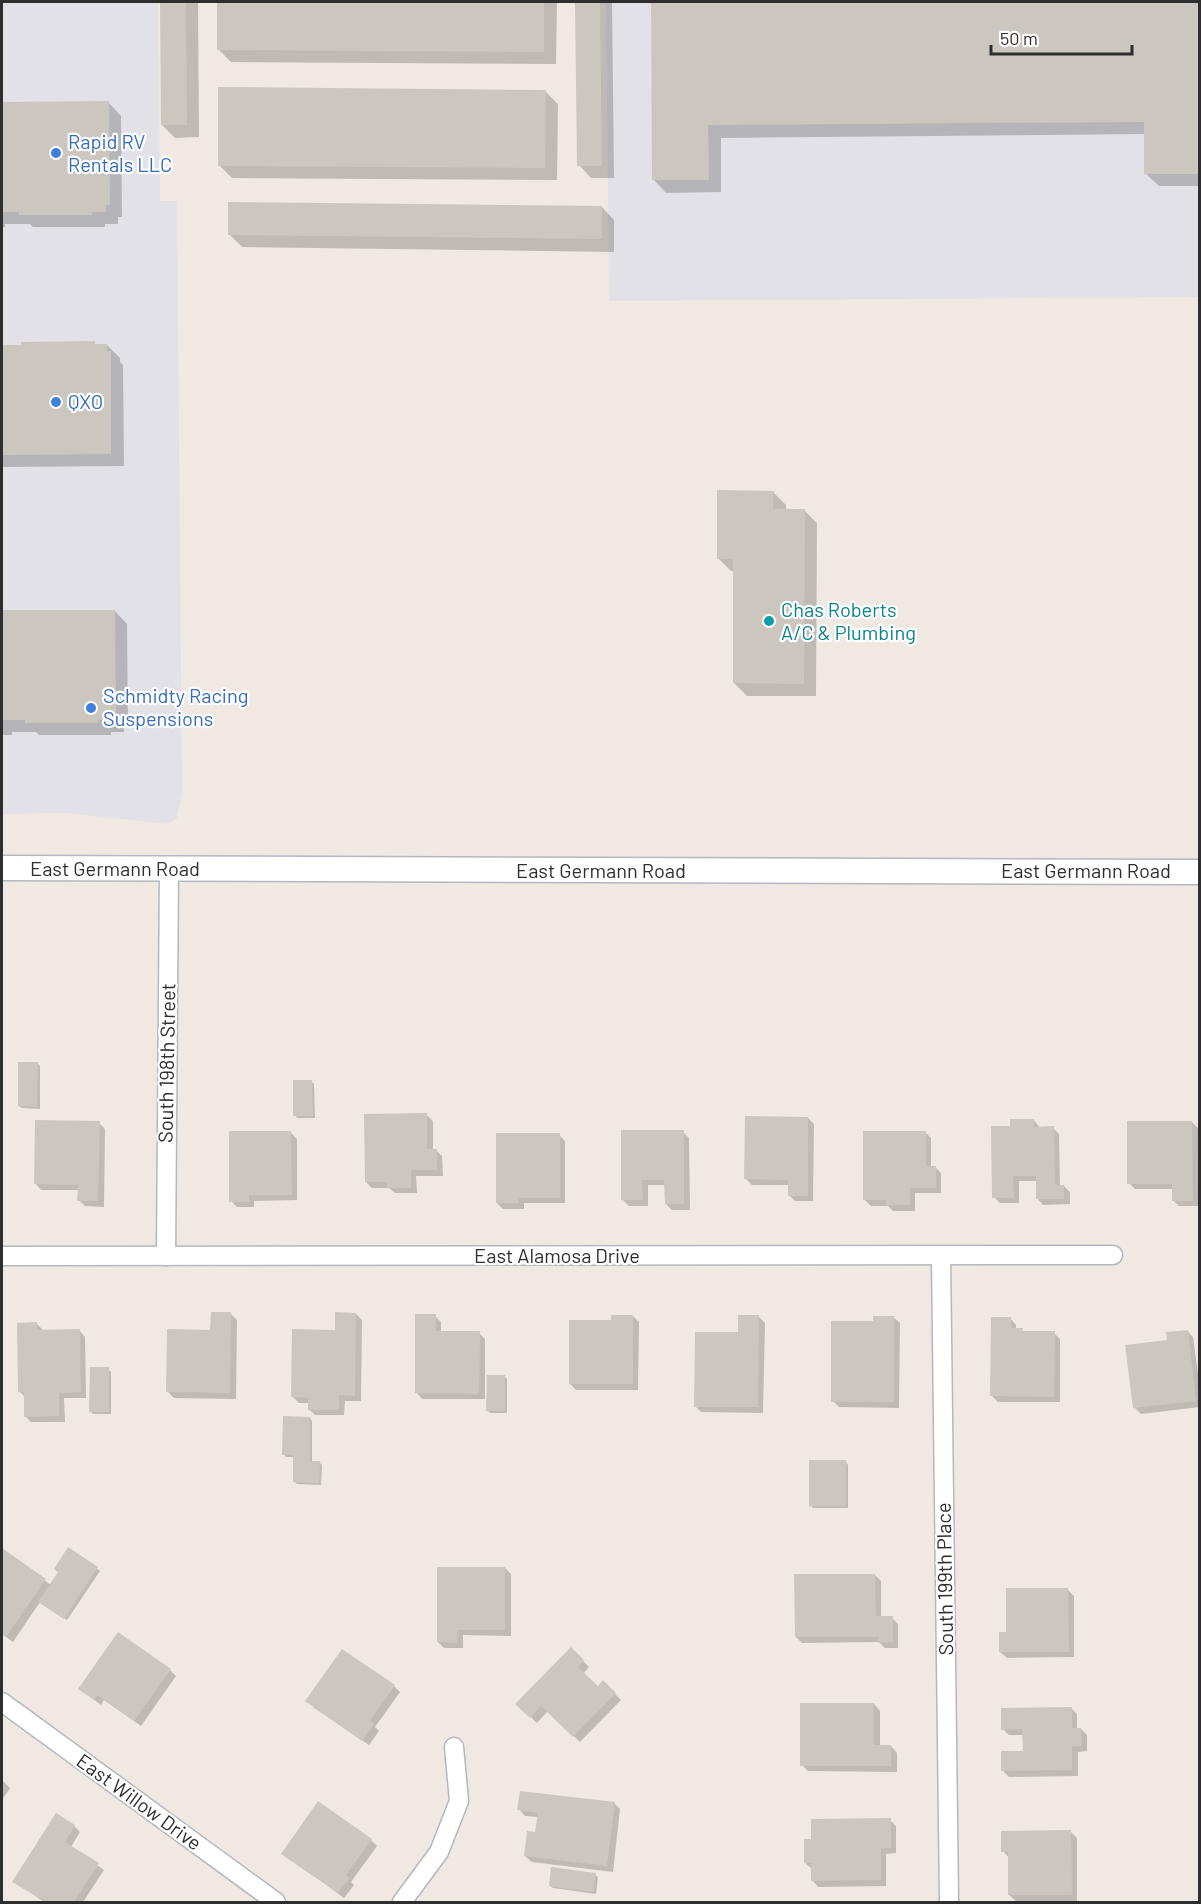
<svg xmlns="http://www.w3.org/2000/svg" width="1201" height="1904" font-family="Barlow,sans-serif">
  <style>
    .industrial { fill: #e3e1e8 }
    .shadow { fill: #0003 }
    .building { fill: #cbc7bf }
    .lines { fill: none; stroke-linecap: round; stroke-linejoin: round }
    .street-casing { stroke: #b4b7c1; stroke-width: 21 }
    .secondary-casing { stroke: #b4b7c1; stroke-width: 27 }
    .street { stroke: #fff; stroke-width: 18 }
    .secondary { stroke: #fff; stroke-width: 24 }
    .shop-dot { fill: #3f7fe0; stroke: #fff; stroke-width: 2 }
    .culture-dot { fill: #0f9aa8; stroke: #fff; stroke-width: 2 }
    .labels { text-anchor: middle; stroke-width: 4.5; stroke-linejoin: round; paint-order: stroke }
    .shop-label { font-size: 20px; fill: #366cbe; stroke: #fff; text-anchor: start }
    .culture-label { font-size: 20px; fill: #0d838f; stroke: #fff; text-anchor: start }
    .street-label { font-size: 20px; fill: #2e2e2e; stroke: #fff }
  </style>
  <rect width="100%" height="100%" fill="#efe9e1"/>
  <g class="industrial">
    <polygon points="2,2 158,2 160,201 177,201 182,793 177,818 167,824 67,813 2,814"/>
    <polygon points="606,2 1199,2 1199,297 609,301"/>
  </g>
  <g class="shadow">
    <polygon points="161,2 198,2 199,137 175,138 162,125"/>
    <polygon points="219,2 557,2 556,64 231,62 218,49"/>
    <polygon points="577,2 612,2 614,178 591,178 579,165"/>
    <polygon points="652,2 1200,2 1200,186 1159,186 1146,174 1145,134 721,138 721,192 666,193 654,180"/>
    <polygon points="545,91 558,104 557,180 232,178 219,165"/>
    <polygon points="2,103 109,103 121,116 122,217 118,217 118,224 105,224 105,227 33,227 30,224 5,224 5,227 2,227"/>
    <polygon points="602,207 614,220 614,252 242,247 230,235"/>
    <polygon points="94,343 97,345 107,345 120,358 120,362 123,365 124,466 2,467 2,346"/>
    <polygon points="773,492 786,505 786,511 805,511 817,523 816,696 747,696 734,683 735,571 731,571 718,558"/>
    <polygon points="2,611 115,611 127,624 128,726 124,726 124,732 111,732 111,735 39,735 36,732 12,732 12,735 2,735"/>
    <polygon points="37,1063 40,1066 40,1109 22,1108 19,1106"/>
    <polygon points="312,1082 314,1084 315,1118 297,1118 295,1115"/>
    <polygon points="427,1115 433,1121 433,1150 436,1150 442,1156 443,1176 416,1176 417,1193 395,1193 389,1188 372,1188 366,1182"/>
    <polygon points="808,1118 814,1124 813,1201 795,1201 789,1195 790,1185 752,1185 746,1179"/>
    <polygon points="1034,1120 1040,1128 1053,1128 1059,1134 1060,1186 1064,1186 1070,1192 1070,1204 1043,1205 1037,1198 1037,1181 1019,1181 1019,1203 1000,1203 994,1197"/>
    <polygon points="1192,1122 1198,1128 1198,1206 1179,1206 1173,1200 1173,1189 1135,1189 1129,1183"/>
    <polygon points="99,1123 105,1129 104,1207 85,1206 79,1200 79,1190 41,1190 35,1183"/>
    <polygon points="683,1132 689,1138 690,1210 672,1210 666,1204 666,1185 648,1185 648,1206 629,1206 623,1200"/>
    <polygon points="925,1132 931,1138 931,1167 935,1167 941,1173 941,1193 915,1193 915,1211 893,1211 888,1206 871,1206 865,1200"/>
    <polygon points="291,1133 297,1139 297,1200 254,1201 254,1207 237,1207 231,1201"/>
    <polygon points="559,1135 565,1141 565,1203 524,1203 524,1209 503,1209 497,1203"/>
    <polygon points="231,1314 237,1320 236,1399 174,1398 168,1392 212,1331"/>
    <polygon points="356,1314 362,1320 361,1401 345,1401 344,1415 315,1415 309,1409 309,1403 299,1403 293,1397 337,1331"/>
    <polygon points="435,1316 441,1322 441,1332 479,1333 485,1339 485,1399 422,1399 416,1392"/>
    <polygon points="633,1316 639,1322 638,1390 576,1390 570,1384 613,1322"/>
    <polygon points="759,1317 765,1323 763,1413 701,1412 695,1406"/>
    <polygon points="893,1317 900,1323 899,1408 839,1407 833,1401 874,1323"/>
    <polygon points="1010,1318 1016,1325 1016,1330 1022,1330 1025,1333 1054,1333 1060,1339 1060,1402 998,1402 992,1396"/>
    <polygon points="37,1324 43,1330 79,1330 85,1337 86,1398 64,1398 65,1422 31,1422 25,1416 25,1397 20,1392"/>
    <polygon points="1187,1331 1193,1337 1200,1388 1200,1407 1141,1414 1134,1407 1169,1342"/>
    <polygon points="108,1369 111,1372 111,1414 93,1414 91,1412"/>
    <polygon points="505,1377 507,1379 507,1413 490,1413 488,1411"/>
    <polygon points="310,1418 312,1421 312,1462 319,1462 322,1465 321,1485 297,1484 294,1481 295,1457 286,1457 284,1454"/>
    <polygon points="846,1462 848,1465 848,1508 813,1508 810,1505"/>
    <polygon points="68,1549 100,1571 67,1620 40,1602 13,1642 2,1634 2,1550 51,1585 59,1572"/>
    <polygon points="505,1568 511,1574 511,1636 463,1635 463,1648 444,1648 438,1642"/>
    <polygon points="875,1575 881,1581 881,1618 892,1618 898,1624 898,1648 885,1648 879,1642 802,1643 796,1637"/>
    <polygon points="1068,1590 1074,1596 1074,1657 1007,1658 1000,1652 1008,1633"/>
    <polygon points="571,1649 589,1667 583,1674 598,1688 603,1682 621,1700 580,1742 548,1711 537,1723 517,1704"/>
    <polygon points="170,1670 176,1676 141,1726 104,1700 101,1705 80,1689"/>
    <polygon points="394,1686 400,1692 375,1727 379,1731 369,1745 313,1707"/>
    <polygon points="874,1704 880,1711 880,1746 891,1746 897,1753 897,1772 808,1771 802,1765"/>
    <polygon points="1071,1708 1077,1714 1077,1729 1081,1729 1087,1735 1087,1751 1078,1752 1078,1776 1009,1777 1003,1771 1024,1752 1024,1735 1009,1735 1003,1729"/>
    <polygon points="2,1780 10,1788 2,1800"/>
    <polygon points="614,1803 620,1809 613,1872 532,1862 525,1856 536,1834 538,1817 525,1816 519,1809"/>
    <polygon points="890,1820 896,1826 896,1853 886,1854 886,1886 818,1887 812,1880 812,1869 805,1863"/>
    <polygon points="74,1826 80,1832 71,1847 104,1870 83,1902 44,1902 14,1881"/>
    <polygon points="1071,1832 1077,1838 1077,1901 1016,1901 1009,1895 1009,1858 1003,1851"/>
    <polygon points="371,1840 377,1846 351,1882 354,1885 344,1898 283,1853"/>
    <polygon points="595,1875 598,1877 596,1894 553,1888 550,1886"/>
  </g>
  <g class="building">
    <polygon points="160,2 186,2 187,125 161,125"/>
    <polygon points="217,2 544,2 544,52 217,50"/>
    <polygon points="575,2 600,2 602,166 577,166"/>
    <polygon points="651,2 1200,2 1200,174 1144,174 1144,122 708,125 709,180 652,180"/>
    <polygon points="218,87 546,90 545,168 218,166"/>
    <polygon points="109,101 110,205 106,205 106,212 92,212 92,215 19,215 19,212 2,212 2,102"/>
    <polygon points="228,202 602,206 602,239 228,235"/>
    <polygon points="95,341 95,344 107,344 107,351 111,351 111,454 2,455 2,345 21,345 21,342"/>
    <polygon points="717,490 774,491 773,509 805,509 804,684 733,683 733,559 717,559"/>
    <polygon points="2,610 115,610 116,714 112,714 112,720 98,720 98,723 25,723 25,720 2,720"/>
    <polygon points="18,1062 38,1062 37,1107 18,1106"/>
    <polygon points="293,1080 312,1080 313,1116 293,1116"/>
    <polygon points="427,1113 427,1149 437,1149 437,1170 411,1170 411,1188 387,1188 387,1182 365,1182 364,1114"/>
    <polygon points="745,1116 808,1117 808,1196 788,1196 788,1180 744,1179"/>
    <polygon points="1010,1119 1034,1119 1034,1127 1054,1126 1055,1185 1064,1185 1064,1199 1036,1199 1036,1176 1013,1176 1014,1198 992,1198 991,1126 1010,1126"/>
    <polygon points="35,1120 100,1121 98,1201 77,1201 78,1185 34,1184"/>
    <polygon points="1127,1121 1192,1121 1193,1201 1172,1201 1172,1184 1127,1184"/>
    <polygon points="621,1130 684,1130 684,1204 665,1204 664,1180 642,1180 643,1200 621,1200"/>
    <polygon points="229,1131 291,1131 292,1195 249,1195 249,1202 229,1202"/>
    <polygon points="863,1131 926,1131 926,1166 936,1166 936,1188 910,1188 910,1205 886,1205 886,1200 863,1200"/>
    <polygon points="496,1133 560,1133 560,1198 519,1198 519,1203 496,1203"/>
    <polygon points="211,1312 231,1312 230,1393 166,1392 167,1329 210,1330"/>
    <polygon points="335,1312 356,1313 355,1396 339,1395 339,1410 308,1410 308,1398 291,1397 292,1329 335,1330"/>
    <polygon points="415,1314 436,1314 436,1331 480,1331 479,1394 415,1393"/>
    <polygon points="611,1315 633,1315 633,1384 569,1384 569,1320 611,1320"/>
    <polygon points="738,1315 759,1315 758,1407 694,1407 695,1332 738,1332"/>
    <polygon points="873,1316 894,1316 894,1402 831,1402 831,1321 873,1321"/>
    <polygon points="991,1317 1011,1317 1011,1328 1023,1328 1022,1331 1055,1331 1054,1397 990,1396"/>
    <polygon points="37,1322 37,1330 80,1329 81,1392 59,1393 59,1416 24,1417 24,1392 18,1392 17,1323"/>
    <polygon points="1188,1330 1196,1401 1133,1408 1125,1345 1167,1340 1166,1332"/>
    <polygon points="90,1367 109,1367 109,1412 89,1412"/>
    <polygon points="487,1375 505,1375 505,1411 486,1411"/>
    <polygon points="283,1416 310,1417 310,1461 320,1461 319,1483 293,1482 293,1455 282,1455"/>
    <rect x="809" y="1460" width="37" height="46"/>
    <polygon points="68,1547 98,1567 64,1619 38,1602 58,1572 54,1569"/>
    <polygon points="2,1548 46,1579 6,1637 2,1634"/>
    <polygon points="437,1567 505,1567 505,1630 457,1630 457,1643 437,1642"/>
    <polygon points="794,1574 875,1574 876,1616 893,1616 893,1642 878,1643 878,1637 795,1637"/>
    <polygon points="1006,1588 1068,1588 1069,1652 999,1652 999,1632 1006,1632"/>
    <polygon points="118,1632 171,1669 134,1721 97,1695 94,1700 78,1689"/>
    <polygon points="571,1647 584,1660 578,1667 598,1686 603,1680 616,1693 573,1737 541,1706 530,1718 515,1704"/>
    <polygon points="342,1649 395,1685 370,1721 374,1724 362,1741 305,1701"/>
    <polygon points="800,1703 874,1703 874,1745 891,1745 891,1766 800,1766"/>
    <polygon points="1072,1707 1072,1728 1081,1728 1082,1746 1072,1746 1072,1770 1001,1771 1001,1751 1023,1751 1022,1729 1001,1730 1001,1708"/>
    <polygon points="520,1791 615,1802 607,1866 524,1856 527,1831 535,1832 538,1813 517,1810"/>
    <polygon points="318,1801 372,1839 346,1875 349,1878 338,1893 281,1854"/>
    <polygon points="56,1813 75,1825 65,1842 99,1863 74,1902 46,1902 12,1882"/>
    <polygon points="891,1818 891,1848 881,1848 881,1880 811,1881 811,1863 804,1863 804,1839 811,1839 811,1819"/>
    <polygon points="1071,1830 1072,1895 1008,1895 1008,1852 1001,1852 1001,1831"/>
    <polygon points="551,1867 596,1873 593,1892 549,1886"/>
  </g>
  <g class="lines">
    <defs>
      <g id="street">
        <polyline points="2,1256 1113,1255"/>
        <polyline points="166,1256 169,870"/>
        <polyline points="941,1256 949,1902"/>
        <polyline points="2,1702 276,1902"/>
        <polyline points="402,1902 439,1852 459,1801 454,1747"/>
      </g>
      <polyline id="secondary" points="2,868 1200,872"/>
    </defs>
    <use href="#street" class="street-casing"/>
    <use href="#secondary" class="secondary-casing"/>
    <use href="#street" class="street"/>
    <use href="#secondary" class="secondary"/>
  </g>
  <g class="shop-dot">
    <circle cx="56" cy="153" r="6"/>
    <circle cx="56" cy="402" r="6"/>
    <circle cx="91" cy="708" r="6"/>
  </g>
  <circle class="culture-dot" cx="769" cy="621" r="6"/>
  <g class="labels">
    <g class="shop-label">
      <text x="68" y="149">Rapid RV<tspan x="68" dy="23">Rentals LLC</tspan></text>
      <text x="68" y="409">QXO</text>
      <text x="103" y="703">Schmidty Racing<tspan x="103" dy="23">Suspensions</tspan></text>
    </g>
    <g class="culture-label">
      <text x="781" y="617">Chas Roberts<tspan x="781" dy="23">A/C &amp; Plumbing</tspan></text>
    </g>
    <g class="street-label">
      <text x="115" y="876">East Germann Road</text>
      <text x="601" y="878">East Germann Road</text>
      <text x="1086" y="878">East Germann Road</text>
      <text transform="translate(167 1063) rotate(-89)" y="7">South 198th Street</text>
      <text x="557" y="1263">East Alamosa Drive</text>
      <text transform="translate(945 1579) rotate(-91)" y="7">South 199th Place</text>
      <text transform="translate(139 1802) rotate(36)" y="7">East Willow Drive</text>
    </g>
  </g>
  <rect width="1201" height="1904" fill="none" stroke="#2e2e2e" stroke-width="6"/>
  <path d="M991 45v9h141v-9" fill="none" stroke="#2e2e2e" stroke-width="3"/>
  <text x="1000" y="45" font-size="18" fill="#2e2e2e" stroke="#ffffff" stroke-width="4.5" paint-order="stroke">50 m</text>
</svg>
